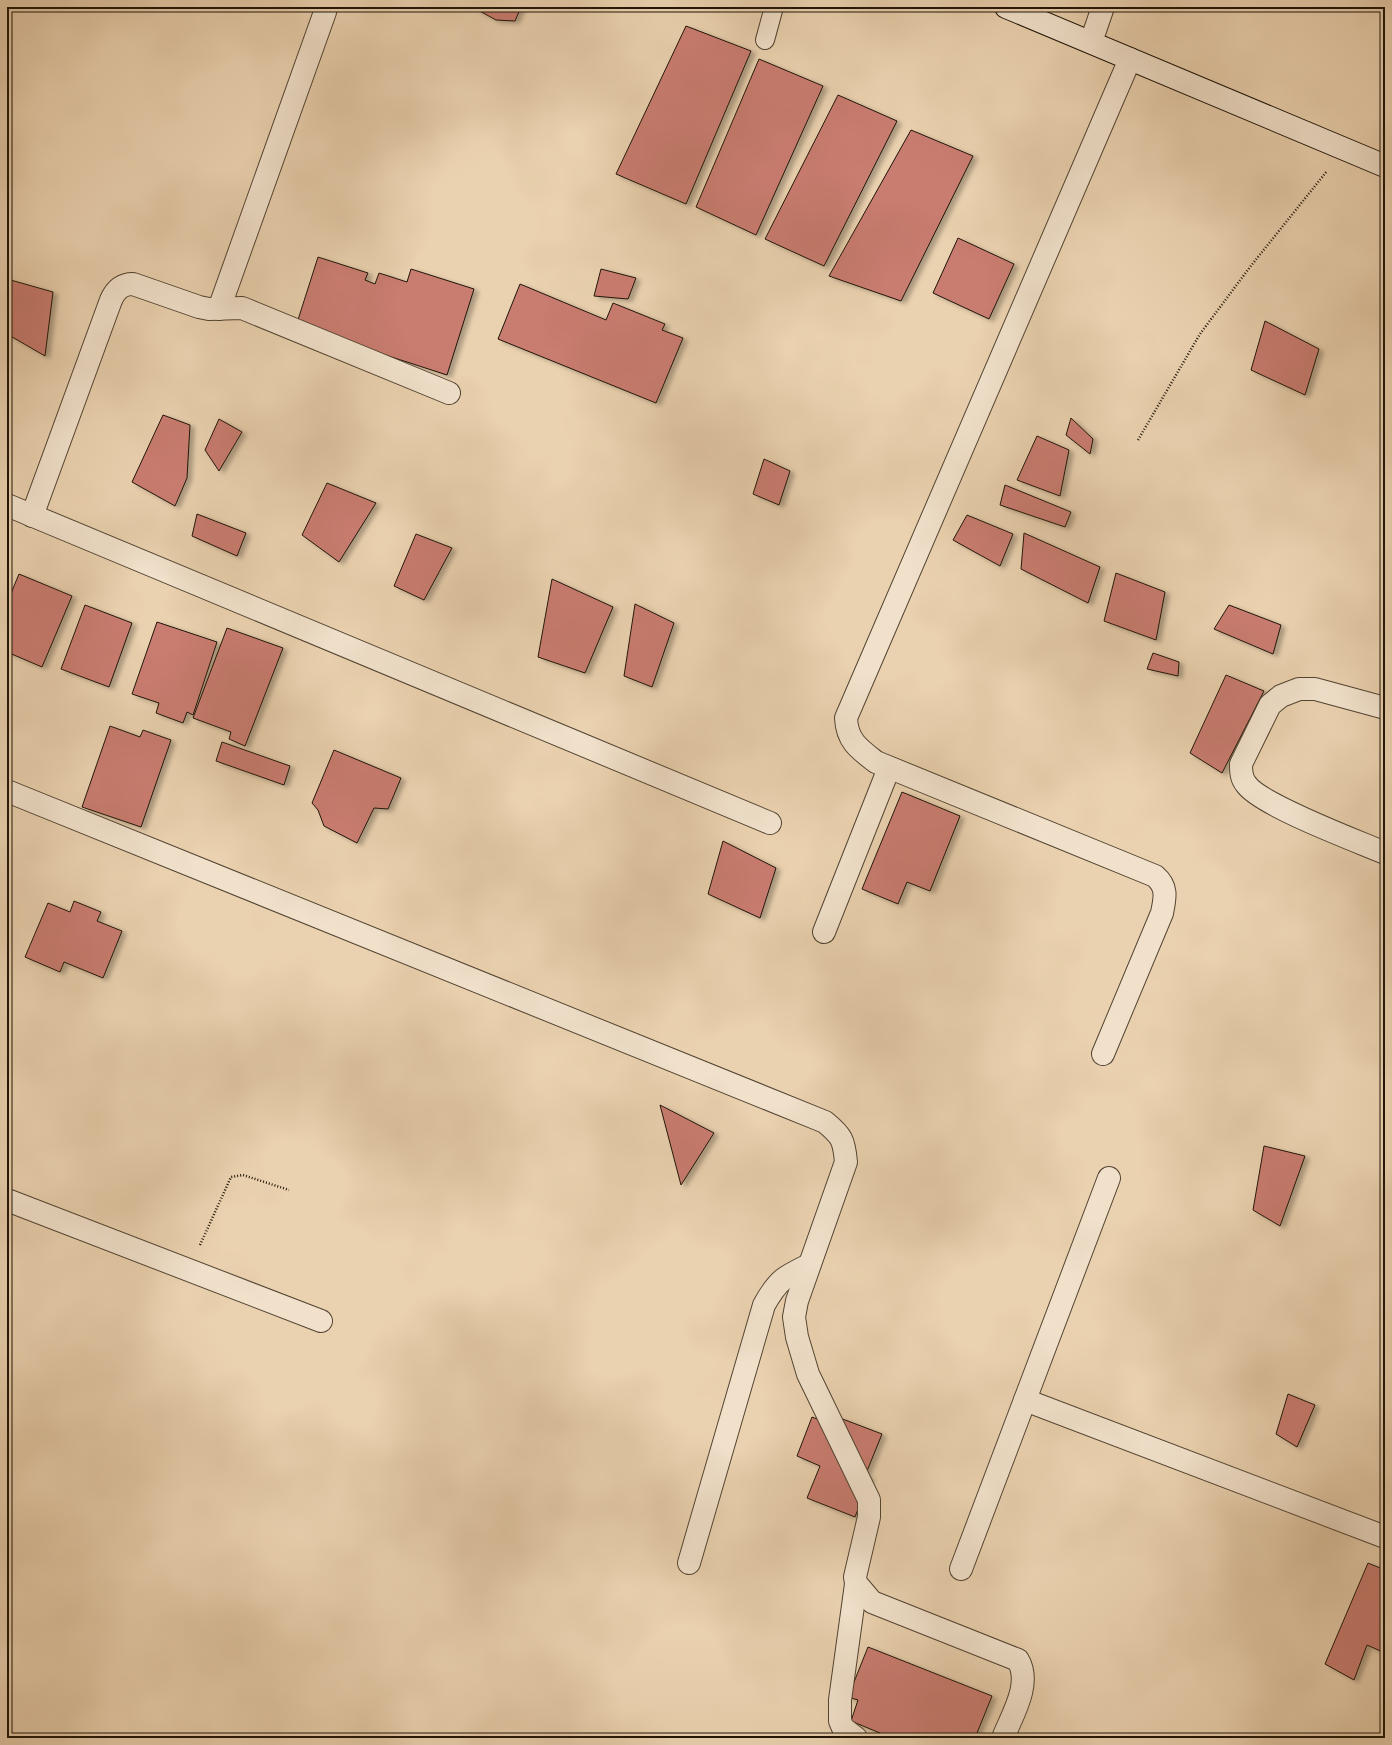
<svg xmlns="http://www.w3.org/2000/svg" width="1392" height="1745" font-family="'Gentium Book Plus',serif">
  <style>
    .building { fill: #c97c6f; stroke: #1f1508; filter: url(#shadow) }
    .lines { fill: none; stroke-linecap: round; stroke-linejoin: round }
    .lane-casing { stroke: #524432; stroke-width: 20 }
    .street-casing { stroke: #524432; stroke-width: 24 }
    .secondary-casing { stroke: #1f1508; stroke-width: 24 }
    .path { stroke: #1f1508; stroke-width: 2.5; stroke-dasharray: 1 2; stroke-linecap: butt }
    .lane { stroke: #f1e1cb; stroke-width: 18 }
    .street { stroke: #f1e1cb; stroke-width: 22 }
    .secondary { stroke: #f1e1cb; stroke-width: 22 }
  </style>
  <defs>
    <filter id="shadow"><feDropShadow dx="4.5" dy="2.5" stdDeviation="2" flood-color="#0004"/></filter>
  </defs>
  <rect width="100%" height="100%" fill="#ead1af"/>
  <filter id="stains"><feTurbulence type="fractalNoise" baseFrequency=".005" numOctaves="4"/><feColorMatrix values="0 0 0 0 .2 0 0 0 0 .09 0 0 0 0 .02 0 0 0 .5 -.17"/></filter>
  <radialGradient id="worn" r=".72"><stop offset=".6" stop-color="#630" stop-opacity="0"/><stop offset="1" stop-color="#630" stop-opacity=".3"/></radialGradient>
  <g class="building">
    <polygon points="477,7 521,7 515,21 496,20 476,9"/>
    <polygon points="686,26 751,51 686,204 616,174"/>
    <polygon points="759,59 823,86 756,235 696,207"/>
    <polygon points="838,95 897,121 824,266 765,239"/>
    <polygon points="911,130 973,156 901,301 829,276"/>
    <polygon points="958,238 1014,264 989,319 933,293"/>
    <polygon points="318,257 368,273 365,280 375,284 379,273 407,282 411,269 474,289 447,375 296,326"/>
    <polygon points="601,269 636,278 628,299 594,296"/>
    <polygon points="7,279 53,292 45,356 7,334"/>
    <polygon points="520,284 606,320 613,303 665,324 662,330 683,338 656,403 498,339"/>
    <polygon points="1265,321 1319,349 1305,395 1251,370"/>
    <polygon points="163,415 190,425 187,478 175,506 132,482"/>
    <polygon points="1071,418 1093,439 1090,454 1066,435"/>
    <polygon points="219,419 242,432 219,471 205,450"/>
    <polygon points="1037,436 1069,450 1060,496 1017,480"/>
    <polygon points="764,459 790,471 779,505 753,494"/>
    <polygon points="327,483 376,503 339,562 302,535"/>
    <polygon points="1005,485 1071,512 1065,527 1000,505"/>
    <polygon points="197,514 246,533 237,556 192,536"/>
    <polygon points="967,515 1013,534 1000,566 953,540"/>
    <polygon points="1024,533 1100,567 1088,603 1021,569"/>
    <polygon points="416,534 452,548 424,600 394,586"/>
    <polygon points="1116,573 1165,592 1156,640 1104,621"/>
    <polygon points="19,574 72,596 42,667 7,652 7,603"/>
    <polygon points="552,579 613,607 585,673 538,657"/>
    <polygon points="635,604 674,623 652,687 624,676"/>
    <polygon points="85,605 132,623 109,687 61,669"/>
    <polygon points="1229,605 1281,625 1273,654 1214,629"/>
    <polygon points="157,622 217,642 193,715 187,712 183,723 156,713 159,703 132,694"/>
    <polygon points="227,628 283,648 245,746 229,739 231,732 193,718"/>
    <polygon points="1153,653 1179,662 1178,676 1147,669"/>
    <polygon points="1226,675 1264,691 1222,773 1190,753"/>
    <polygon points="110,726 140,737 143,730 171,740 141,827 82,807"/>
    <polygon points="222,742 290,766 284,785 216,761"/>
    <polygon points="334,750 401,778 388,809 374,808 357,843 324,826 318,810 312,803"/>
    <polygon points="902,792 960,816 930,891 907,882 898,904 862,889"/>
    <polygon points="723,841 776,868 760,918 708,894"/>
    <polygon points="74,901 101,912 97,921 122,931 103,978 64,962 60,972 25,957 48,903 70,912"/>
    <polygon points="660,1105 714,1133 681,1185"/>
    <polygon points="1264,1146 1305,1156 1280,1226 1253,1210"/>
    <polygon points="1288,1394 1315,1405 1297,1447 1276,1434"/>
    <polygon points="812,1417 837,1427 840,1418 882,1434 865,1476 870,1477 855,1517 807,1498 820,1466 797,1456"/>
    <polygon points="1368,1563 1385,1570 1385,1653 1367,1645 1354,1680 1325,1664"/>
    <polygon points="868,1647 992,1696 975,1738 892,1738 851,1721 858,1700 848,1697"/>
  </g>
  <g class="lines">
    <defs>
      <polyline id="lane" points="765,40 774,7"/>
      <g id="street">
        <polyline points="1091,42 1103,7"/>
        <polyline points="219,309 325,12"/>
        <polyline points="7,505 770,823"/>
        <path d="M32,516L111,300C116,289 122,284 133,284L199,307L209,309L242,308L449,393"/>
        <path d="M1385,708L1315,689H1299L1281,696L1270,705L1241,764C1241,771 1241,778 1246,784C1260,805 1357,841 1385,853"/>
        <path d="M7,791L825,1122C842,1136 844,1140 846,1162L797,1301L794,1317L797,1337L808,1374L869,1500V1517L855,1577L856,1583L872,1602L1018,1660C1032,1684 1012,1715 1003,1738"/>
        <polyline points="824,932 889,768"/>
        <path d="M1103,1054L1162,913C1165,898 1168,887 1155,876L876,762C859,749 847,741 846,718L1130,59"/>
        <polyline points="7,1200 321,1321"/>
        <polyline points="1025,1400 1385,1537"/>
        <path d="M689,1563L764,1305C778,1280 784,1277 809,1265"/>
        <polyline points="961,1569 1109,1178"/>
        <polyline points="856,1738 843,1728 840,1721 840,1700 856,1584"/>
      </g>
      <polyline id="secondary" points="1006,7 1385,166"/>
    </defs>
    <use href="#lane" class="lane-casing"/>
    <use href="#street" class="street-casing"/>
    <use href="#secondary" class="secondary-casing"/>
    <g class="path">
      <polyline points="1138,440 1200,334 1250,267 1327,171"/>
      <polyline points="200,1245 231,1177 243,1175 289,1190"/>
    </g>
    <use href="#lane" class="lane"/>
    <use href="#street" class="street"/>
    <use href="#secondary" class="secondary"/>
  </g>
  <rect width="1392" height="1745" fill="none" stroke="#ead1af" stroke-width="24"/>
  <rect x="8" y="8" width="1376" height="1729" fill="none" stroke="#1f1508" stroke-width="2"/>
  <rect x="12" y="12" width="1368" height="1721" fill="none" stroke="#1f1508"/>
  <rect width="100%" height="100%" filter="url(#stains)"/>
  <rect width="100%" height="100%" fill="url(#worn)"/>
</svg>
